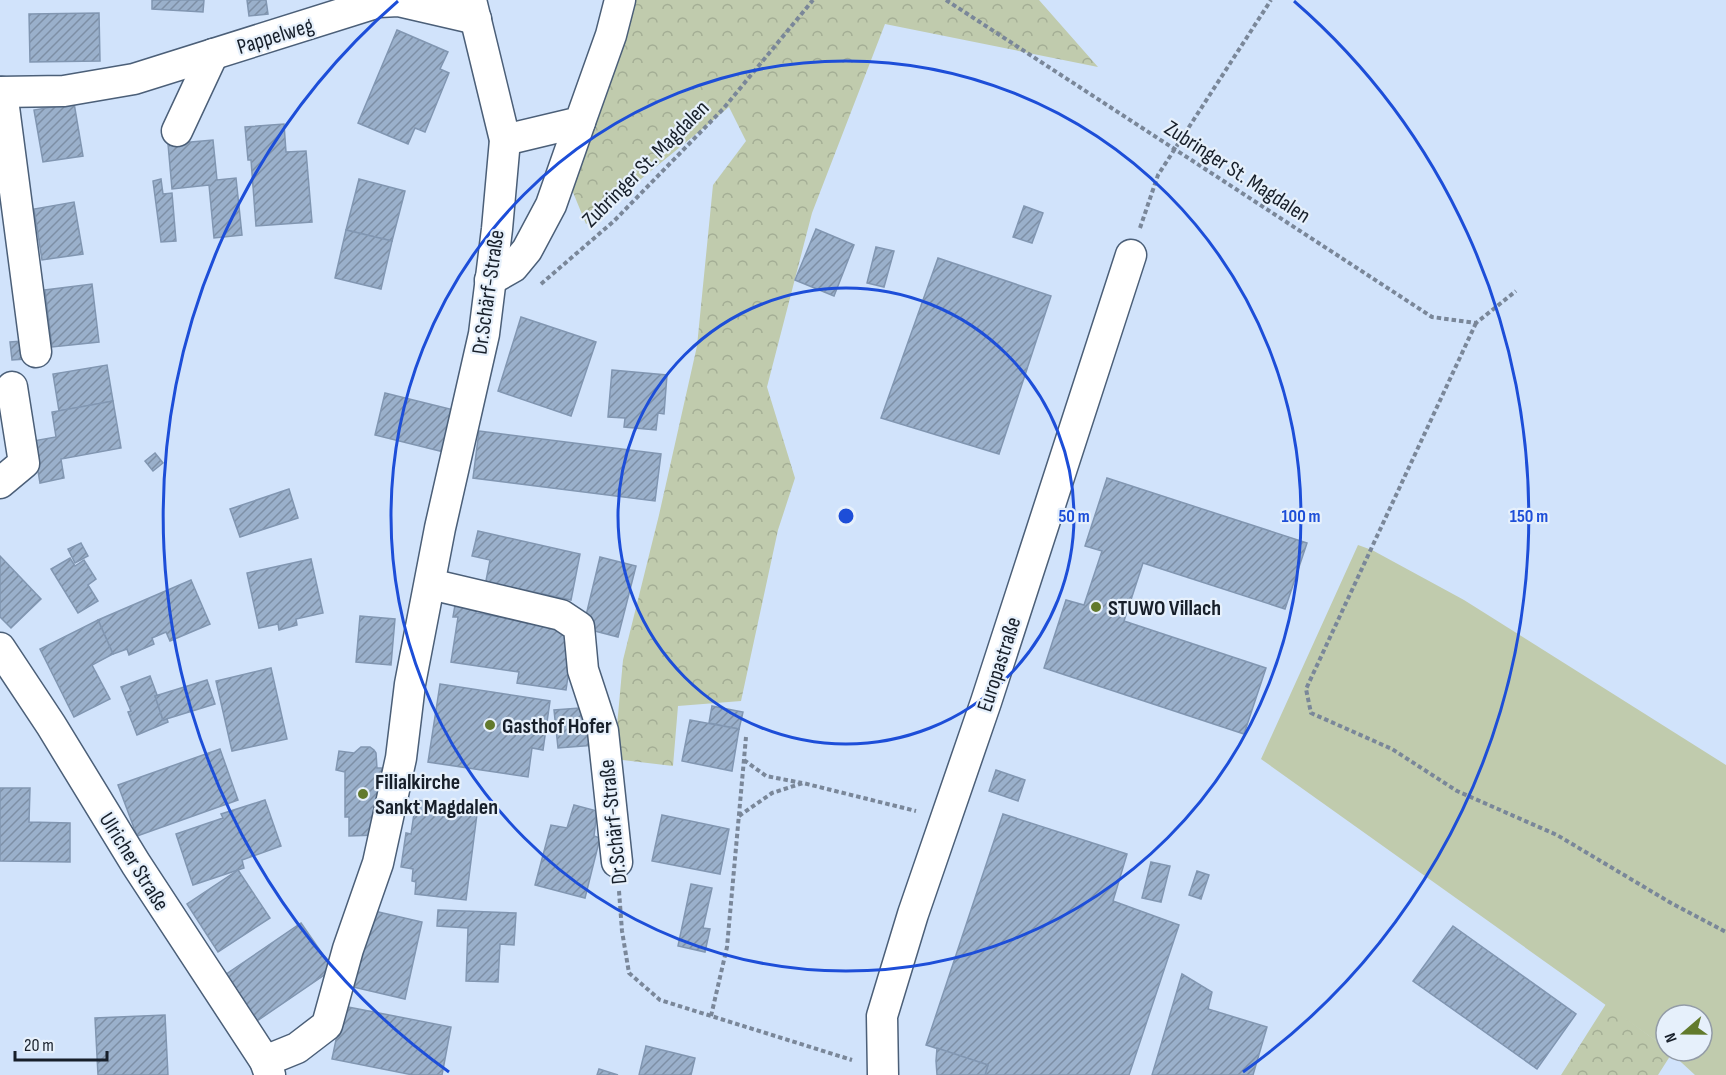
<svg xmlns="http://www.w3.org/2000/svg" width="1726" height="1075" font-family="'Sofia Sans Condensed',sans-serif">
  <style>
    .forest { fill: url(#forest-crowns) }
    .green { fill: #c0cbad }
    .building { fill: url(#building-hatch); stroke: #8196b1; stroke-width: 1.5 }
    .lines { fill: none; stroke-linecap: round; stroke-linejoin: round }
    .minor-casing { stroke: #4b5f78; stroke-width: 33 }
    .path { stroke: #7a8799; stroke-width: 4; stroke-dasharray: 4.5 3; stroke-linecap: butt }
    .minor { stroke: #fff; stroke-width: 30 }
    .ring { fill: none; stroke: #1d4ed8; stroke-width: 3 }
    .poi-dot { fill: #627a2c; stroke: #e6f0fb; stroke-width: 2 }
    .labels { text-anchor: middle; stroke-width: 4.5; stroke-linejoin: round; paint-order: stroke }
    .street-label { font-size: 22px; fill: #171f2a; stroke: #e6f0fb }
    .poi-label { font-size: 22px; font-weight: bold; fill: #171f2a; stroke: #e6f0fb; text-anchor: start }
    .centre { fill: #1d4ed8; stroke: #e6f0fb; stroke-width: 3 }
    .ring-label { font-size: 18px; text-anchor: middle; font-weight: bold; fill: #1d4ed8; stroke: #e6f0fb; stroke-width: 4.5; stroke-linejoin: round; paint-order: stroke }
  </style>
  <defs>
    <pattern id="forest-crowns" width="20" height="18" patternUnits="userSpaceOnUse" patternTransform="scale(1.5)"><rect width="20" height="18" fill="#c0cbad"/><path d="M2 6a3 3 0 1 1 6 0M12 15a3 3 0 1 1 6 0" fill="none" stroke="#a4ae95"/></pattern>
    <pattern id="building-hatch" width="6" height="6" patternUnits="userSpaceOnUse" patternTransform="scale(1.5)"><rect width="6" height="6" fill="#9ab0cb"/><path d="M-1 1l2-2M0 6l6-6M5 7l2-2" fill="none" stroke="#7d8fa5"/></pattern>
  </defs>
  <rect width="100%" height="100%" fill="#d1e3fb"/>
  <g class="forest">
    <polygon points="634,0 1039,0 1098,67 885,24 812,213 767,387 795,478 778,530 741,701 678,706 673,766 614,759 623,660 659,515 697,346 713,185 746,141 729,107 586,224 570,185"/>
    <polygon points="1606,1004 1666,1048 1666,1051 1672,1053 1658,1075 1561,1075"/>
  </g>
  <polygon class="green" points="1358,545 1372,550 1464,600 1726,765 1726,1075 1695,1075 1669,1051 1702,1051 1702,1015 1666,1015 1666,1048 1261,759"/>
  <g class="building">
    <polygon points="152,0 204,0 203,12 152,9"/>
    <polygon points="247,0 266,0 268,14 249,16"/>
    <polygon points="99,13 100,61 30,62 29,14"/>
    <polygon points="397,30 448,52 440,69 449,73 425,132 415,128 408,144 358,123"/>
    <polygon points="74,103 83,156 43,162 34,110"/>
    <polygon points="284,124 286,152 306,151 312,222 256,226 251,160 248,160 245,127"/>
    <polygon points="213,140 217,180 236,178 242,235 214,238 209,185 172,189 168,144"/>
    <polygon points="161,179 163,194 172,193 176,241 161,242 153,181"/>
    <polygon points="359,179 405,191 392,241 346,230"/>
    <polygon points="74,202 83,254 42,260 34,209"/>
    <polygon points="1024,206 1043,213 1032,243 1013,237"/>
    <polygon points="816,229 854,245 834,296 795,280"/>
    <polygon points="346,230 392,241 381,289 335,278"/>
    <polygon points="876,247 894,251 884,287 867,283"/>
    <polygon points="938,258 1051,296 999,454 881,418"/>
    <polygon points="92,284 99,342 52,347 45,290"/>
    <polygon points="521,317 596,342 571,416 498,391"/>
    <polygon points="23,341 26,359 12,360 10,342"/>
    <polygon points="107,365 113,401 59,411 53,374"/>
    <polygon points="612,370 667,375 664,414 658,413 656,430 624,427 625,418 608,417"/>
    <polygon points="385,393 458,411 448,453 375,435"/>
    <polygon points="113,401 121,448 61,459 64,478 40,483 33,441 56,437 52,412"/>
    <polygon points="479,431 661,454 655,501 473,478"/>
    <polygon points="155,453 163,463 153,471 145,461"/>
    <polygon points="1107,478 1307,543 1285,609 1143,563 1124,621 1266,668 1244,734 1044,668 1066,600 1084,605 1102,551 1085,546"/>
    <polygon points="289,489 298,518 240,537 230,509"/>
    <polygon points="478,531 580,554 571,600 510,587 509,591 485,586 490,560 472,556"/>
    <polygon points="81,543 88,556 75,563 68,549"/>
    <polygon points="0,556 41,599 11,628 0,617"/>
    <polygon points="600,557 636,566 618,637 583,628"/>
    <polygon points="70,558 75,566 84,560 96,579 88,585 98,601 78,613 51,569"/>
    <polygon points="311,559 323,613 296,619 297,625 279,630 278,624 259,628 247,573"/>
    <polygon points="191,580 210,624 170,641 166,632 152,638 154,644 129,655 127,649 113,654 98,620"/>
    <polygon points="456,599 478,602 476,613 575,629 566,690 517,683 519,672 451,662 458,617 453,617"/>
    <polygon points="360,616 395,619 391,665 356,662"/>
    <polygon points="98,620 113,654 92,665 110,699 74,717 40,649"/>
    <polygon points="271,668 287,739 232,751 216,681"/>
    <polygon points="150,676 157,695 155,696 163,720 167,719 168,722 137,735 128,712 131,711 121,687"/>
    <polygon points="207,680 215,704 163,720 155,696"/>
    <polygon points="440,684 550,701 543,750 532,748 528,777 428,762"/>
    <polygon points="712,706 743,712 739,729 709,723"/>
    <polygon points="593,707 596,745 558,748 554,710"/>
    <polygon points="690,720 739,729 732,771 682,761"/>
    <polygon points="361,747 370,747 374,750 376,753 377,768 382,768 381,818 378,835 349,836 349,817 345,817 345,772 336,770 339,751 354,753"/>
    <polygon points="220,749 238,800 137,836 118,785"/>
    <polygon points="996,770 1025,780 1018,801 989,791"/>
    <polygon points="0,788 30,788 29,822 70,823 70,862 0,861"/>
    <polygon points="265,800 281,846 242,860 244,868 193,885 176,834 223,818 221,814"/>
    <polygon points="416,800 458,805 457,811 477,814 466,900 415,894 416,882 412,881 413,869 401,867 406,833 411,834"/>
    <polygon points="574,805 597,811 594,836 600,838 585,898 535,885 551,825 567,828"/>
    <polygon points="1003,814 1127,854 1113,901 1179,925 1129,1075 985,1075 988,1065 926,1045"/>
    <polygon points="662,815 729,829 720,874 652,861"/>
    <polygon points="1151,862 1170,866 1161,902 1142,898"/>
    <polygon points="238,870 270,918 218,952 187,904"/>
    <polygon points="1197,871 1209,875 1201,899 1189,895"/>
    <polygon points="691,884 712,888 703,928 710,929 705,952 678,946"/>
    <polygon points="370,910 422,922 405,999 353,987"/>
    <polygon points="438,910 516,913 514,945 500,944 498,982 466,981 468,928 437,926"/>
    <polygon points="301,923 333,969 257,1021 225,975"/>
    <polygon points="1453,926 1576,1014 1537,1069 1413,981"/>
    <polygon points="1182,974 1212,992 1208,1009 1267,1027 1253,1075 1152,1075"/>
    <polygon points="343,1006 451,1027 442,1075 413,1075 332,1059"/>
    <polygon points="165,1015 168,1075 98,1075 95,1018"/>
    <polygon points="646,1046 695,1058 691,1075 639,1075"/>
    <polygon points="937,1048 988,1065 985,1075 937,1075 936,1061"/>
    <polygon points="599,1069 618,1075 597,1075"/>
  </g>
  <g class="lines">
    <defs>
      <g id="minor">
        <polyline points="0,92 64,91 134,79 379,2 398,1 476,19"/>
        <polyline points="2,92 36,352"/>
        <polyline points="177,131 213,54"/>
        <polyline points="505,140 580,122 611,35 620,0"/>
        <polyline points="490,280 513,267 527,250 551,205 580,122"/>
        <polyline points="0,483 24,463 12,387"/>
        <polyline points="430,584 561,615 579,627 583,670 603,731 617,862"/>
        <polyline points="0,648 51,725 136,864 265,1061 270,1075"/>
        <polyline points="265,1061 297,1048 327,1025 348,949 378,863 401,758 410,684 440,528 484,334 497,229 505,140 471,0"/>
        <polyline points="883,1075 882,1016 913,914 986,702 1131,255"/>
      </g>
    </defs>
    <use href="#minor" class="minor-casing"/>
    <g class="path">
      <polyline points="946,0 1432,317 1476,323 1516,291"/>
      <polyline points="1140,228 1158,175 1271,0"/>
      <polyline points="541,284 614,221 723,109 813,0"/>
      <polyline points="1476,323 1306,689 1311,713 1392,749 1457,791 1557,835 1671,903 1726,932"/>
      <polyline points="744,760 766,776 802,783"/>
      <polyline points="739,816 772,793 803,783 916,811"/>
      <polyline points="619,891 622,931 629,973 660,1000 852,1060"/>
      <polyline points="711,1016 727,947 746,737"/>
    </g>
    <use href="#minor" class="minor"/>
  </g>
  <g class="ring">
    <circle cx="846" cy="516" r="228"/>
    <circle cx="846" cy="516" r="455"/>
    <path d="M449 1072A683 683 0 0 1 398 1M1294 1A683 683 0 0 1 1243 1072"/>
  </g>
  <g class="poi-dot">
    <circle cx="1096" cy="607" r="6"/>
    <circle cx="490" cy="725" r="6"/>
    <circle cx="363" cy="794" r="6"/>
  </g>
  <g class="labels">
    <g class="street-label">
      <text transform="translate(275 35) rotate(-17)" y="8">Pappelweg</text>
      <text transform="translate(645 163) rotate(-45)" y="8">Zubringer St. Magdalen</text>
      <text transform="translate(1238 171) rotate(33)" y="8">Zubringer St. Magdalen</text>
      <text transform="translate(487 292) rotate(-82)" y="8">Dr.Schärf-Straße</text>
      <text transform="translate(998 664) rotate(-72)" y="8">Europastraße</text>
      <text transform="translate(612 822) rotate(-96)" y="8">Dr.Schärf-Straße</text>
      <text transform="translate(135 861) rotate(58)" y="8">Ulricher Straße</text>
    </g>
    <g class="poi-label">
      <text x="1108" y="615">STUWO Villach</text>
      <text x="502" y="733">Gasthof Hofer</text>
      <text x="375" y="789">Filialkirche<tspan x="375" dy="25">Sankt Magdalen</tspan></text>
    </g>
  </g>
  <circle cx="846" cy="516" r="9" class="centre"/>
  <g class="ring-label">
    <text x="1074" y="522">50 m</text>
    <text x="1301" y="522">100 m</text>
    <text x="1529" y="522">150 m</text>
  </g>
  <g transform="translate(1684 1033) rotate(250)"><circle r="28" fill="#e6f0fb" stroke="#939ca7" stroke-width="1.5"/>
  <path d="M0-4.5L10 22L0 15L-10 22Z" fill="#627a2c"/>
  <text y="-9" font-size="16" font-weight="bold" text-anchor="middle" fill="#171f2a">N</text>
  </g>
  <path d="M15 1051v9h92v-9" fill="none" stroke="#171f2a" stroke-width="3"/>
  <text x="24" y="1051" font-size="18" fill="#171f2a" stroke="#e6f0fb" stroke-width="4.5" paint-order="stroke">20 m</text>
</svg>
